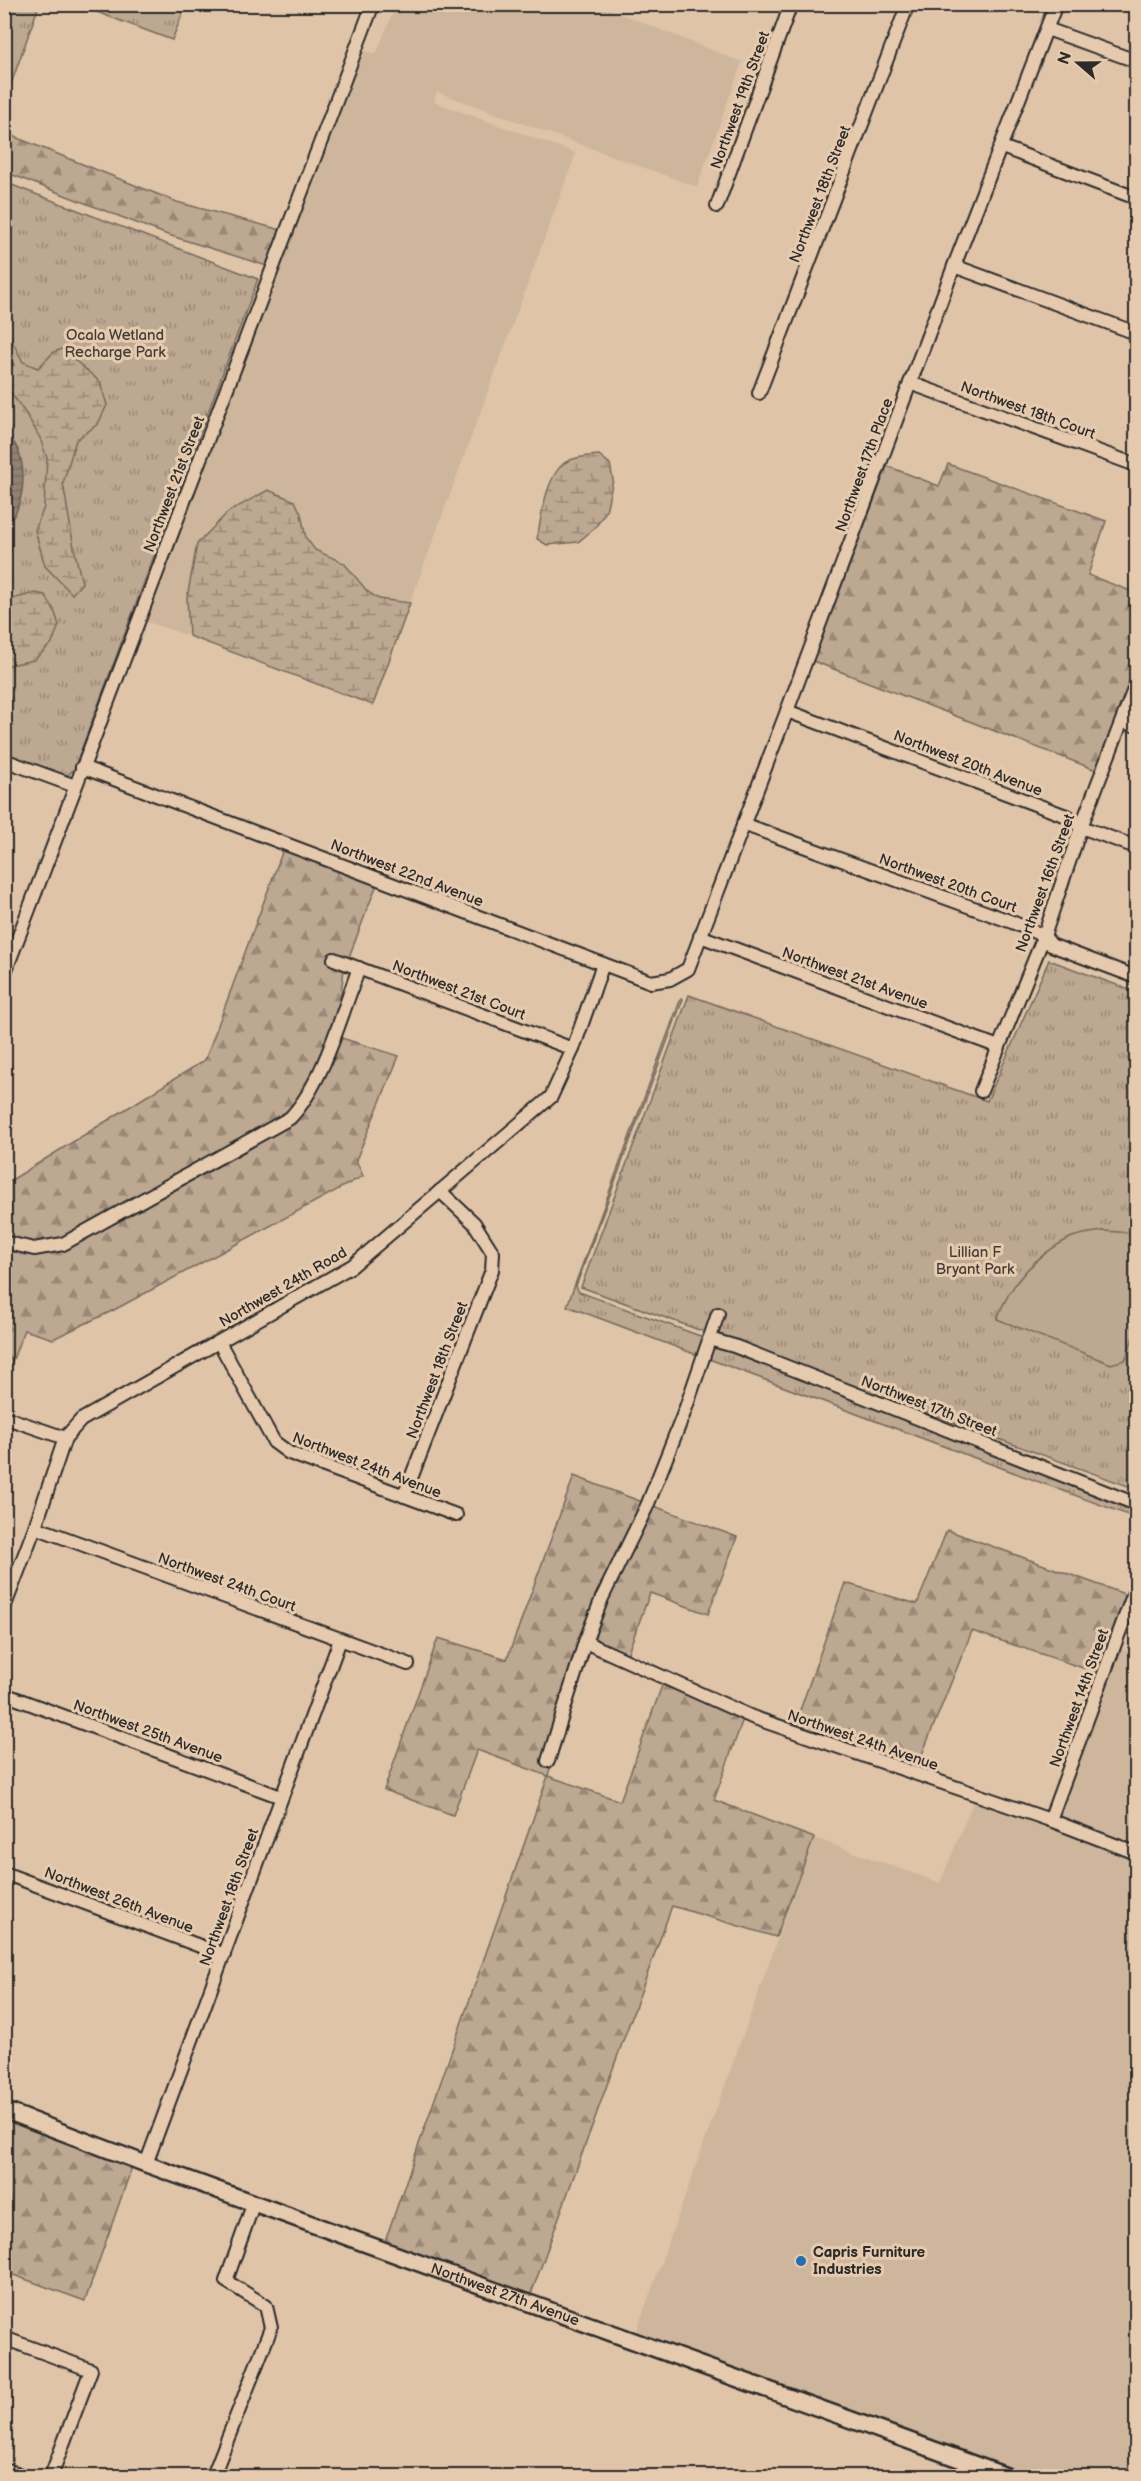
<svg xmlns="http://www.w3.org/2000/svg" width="1141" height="2481" font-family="'Balsamiq Sans',sans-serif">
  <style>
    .built { fill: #ceb69c }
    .grass { fill: url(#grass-tufts); stroke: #746a5e; stroke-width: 1.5 }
    .forest { fill: url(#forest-firs); stroke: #746a5e; stroke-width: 1.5 }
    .wetland { fill: url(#wetland-marsh); stroke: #746a5e; stroke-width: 1.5 }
    .pitch { fill: #bda891; stroke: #746a5e; stroke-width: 1.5 }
    .water { fill: url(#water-rules); stroke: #695f56; stroke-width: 1.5 }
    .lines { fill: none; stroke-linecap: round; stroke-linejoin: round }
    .stream { stroke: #695f56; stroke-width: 3 }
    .minor-casing { stroke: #2b2b2b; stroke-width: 16 }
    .tertiary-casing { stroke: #2b2b2b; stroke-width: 20 }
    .minor { stroke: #e6caad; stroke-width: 12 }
    .tertiary { stroke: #e6caad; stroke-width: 15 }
    .poi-dot { fill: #1f6fb2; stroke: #e6caad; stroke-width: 2 }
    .labels { text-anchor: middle; stroke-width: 6; stroke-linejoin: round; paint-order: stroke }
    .street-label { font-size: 15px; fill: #2b2b2b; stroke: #e6caad }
    .park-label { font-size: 15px; fill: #413e3a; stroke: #e6caad }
    .poi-label { font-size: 15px; font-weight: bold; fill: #2b2b2b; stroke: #e6caad; text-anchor: start }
  </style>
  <defs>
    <pattern id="grass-tufts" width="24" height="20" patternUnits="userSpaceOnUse" patternTransform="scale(1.5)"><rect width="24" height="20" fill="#bda891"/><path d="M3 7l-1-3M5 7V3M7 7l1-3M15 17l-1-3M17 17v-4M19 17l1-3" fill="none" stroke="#9a8977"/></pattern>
    <pattern id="forest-firs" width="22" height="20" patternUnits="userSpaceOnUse" patternTransform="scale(1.5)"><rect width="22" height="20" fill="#bda891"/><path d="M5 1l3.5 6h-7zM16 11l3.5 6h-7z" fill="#9a8977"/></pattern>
    <pattern id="wetland-marsh" width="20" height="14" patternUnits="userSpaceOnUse" patternTransform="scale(1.5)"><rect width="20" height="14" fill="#bda891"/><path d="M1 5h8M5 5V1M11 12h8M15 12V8" fill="none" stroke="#9a8977"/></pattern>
    <pattern id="water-rules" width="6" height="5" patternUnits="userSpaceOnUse" patternTransform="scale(1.5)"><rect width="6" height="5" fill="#938273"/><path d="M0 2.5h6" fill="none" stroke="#786b5f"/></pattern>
  </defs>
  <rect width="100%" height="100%" fill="#dfc4a8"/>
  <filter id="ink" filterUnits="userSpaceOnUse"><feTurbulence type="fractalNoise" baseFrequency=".0167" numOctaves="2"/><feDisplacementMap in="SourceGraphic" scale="12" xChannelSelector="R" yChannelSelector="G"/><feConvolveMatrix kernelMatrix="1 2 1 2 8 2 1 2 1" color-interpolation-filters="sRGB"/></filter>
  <g filter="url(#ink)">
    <g class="built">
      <polygon points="396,5 598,5 742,62 697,187 437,92 434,102 576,153 410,603 379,599 367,591 344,563 315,550 306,538 301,514 187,598 189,636 144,621 362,50 376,54"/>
      <polygon points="1120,1648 1136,1654 1136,1847 1058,1817"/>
      <polygon points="974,1800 1136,1859 1136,2476 1022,2476 635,2335 814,1838 940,1883"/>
    </g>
    <g class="grass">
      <polygon points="5,4 39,5 5,101 4,5"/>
      <polygon points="78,5 186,5 172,40"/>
      <polygon points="4,182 258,279 74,769 68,775 55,775 5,756"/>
      <polygon points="1049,960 1136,992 1136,1489 581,1287 689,995 987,1101"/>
      <polygon points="681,998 683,999 576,1286 579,1292 703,1337 697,1355 567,1306"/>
      <polygon points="713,1345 733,1351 1136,1510 1136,1518 709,1359"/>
    </g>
    <g class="forest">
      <polygon points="5,133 177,202 281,230 267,266 165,234 5,172"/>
      <polygon points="948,464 1106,521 1088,575 1136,593 1136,667 1096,770 813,661 887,466 939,486"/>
      <polygon points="283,850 377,884 344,970 335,1036 399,1056 356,1160 363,1176 114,1310 53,1339 24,1330 5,1381 5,1184 205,1060"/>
      <polygon points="574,1476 642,1502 596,1596 578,1644 541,1764 550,1768 548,1776 620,1801 663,1683 743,1719 714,1800 814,1838 776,1937 672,1906 530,2297 384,2244 548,1776 477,1750 453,1815 384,1790 438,1638 507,1659"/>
      <polygon points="654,1506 737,1537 708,1614 650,1593 627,1655 593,1640 607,1601"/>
      <polygon points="947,1530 1127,1595 1098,1673 972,1631 916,1769 794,1727 845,1583 917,1604"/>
      <polygon points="4,2115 133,2164 85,2301 5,2272"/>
    </g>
    <g class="wetland">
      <polygon points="4,325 23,362 38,368 54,352 62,349 100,382 107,405 98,424 76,440 63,483 74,548 82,583 72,594 45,566 35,530 44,507 47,458 40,438 28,417 7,387 5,380"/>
      <path d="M599,455L610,464L613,480L606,511L595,528L578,542L547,545L537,539C541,518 546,478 563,464C572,457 588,456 599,455Z"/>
      <polygon points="268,490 295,501 301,514 306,538 315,550 344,563 367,591 379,599 410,603 373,705 189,636 187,598 197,544 228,512"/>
      <polygon points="35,593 45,595 54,610 59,625 52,643 34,660 5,666 5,601"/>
    </g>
    <path class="pitch" d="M1102,1231L1136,1233V1329L1125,1360L1111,1364L997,1319C1010,1283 1036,1255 1070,1238C1079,1234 1092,1233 1102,1231Z"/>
    <path class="water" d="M5,429C9,436 15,443 18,450C26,470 24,497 14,516L5,519Z"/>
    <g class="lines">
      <polyline class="stream" points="4,342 13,365"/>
      <defs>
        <g id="minor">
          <polyline points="1047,29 1136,61"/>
          <polyline points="1002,147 1136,198"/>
          <polyline points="717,206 791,4"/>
          <polyline points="954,266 1136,333"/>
          <polyline points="910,383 1136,465"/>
          <polyline points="759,393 908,4"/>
          <polyline points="787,711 1069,817 1081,827 1136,847"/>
          <polyline points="1122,721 1136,726"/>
          <polyline points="4,760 75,786"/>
          <polyline points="82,767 651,982 670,979 688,969 787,711 954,266 1056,4"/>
          <polyline points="743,824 1012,922 1044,936 1051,945 1136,977"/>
          <polyline points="700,936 999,1047"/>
          <polyline points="334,959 573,1049"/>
          <polyline points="4,975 373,4"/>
          <polyline points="981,1091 1044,936 1081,827 1136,684"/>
          <path d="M4,1242L34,1249L63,1244L290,1118C324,1082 341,1015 359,968"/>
          <polyline points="709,1339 734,1346 1136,1504"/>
          <polyline points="219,1342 274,1442 289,1453 456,1515"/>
          <polyline points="4,1417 65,1438 81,1420 352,1266 551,1097 573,1049 603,964"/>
          <polyline points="404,1496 492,1270 493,1253 474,1223 440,1191"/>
          <polyline points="35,1527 408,1664"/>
          <polyline points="4,1608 35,1527 65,1438"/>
          <polyline points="585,1642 752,1717 1050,1820 1136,1853"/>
          <polyline points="4,1694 281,1797"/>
          <polyline points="548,1761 585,1642 602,1598 647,1506 684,1413 718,1314"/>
          <polyline points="1050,1820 1136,1587"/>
          <polyline points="4,1873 224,1955"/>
          <polyline points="146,2164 340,1640"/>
          <polyline points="4,2338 91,2370 51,2476"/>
          <polyline points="4,2469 24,2476"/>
          <polyline points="213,2476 271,2328 266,2306 226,2281 254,2202"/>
        </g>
        <g id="tertiary">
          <path id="s1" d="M4,2110L146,2164L1006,2476"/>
        </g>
      </defs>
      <use href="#minor" class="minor-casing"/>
      <use href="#tertiary" class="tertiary-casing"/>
      <use href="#minor" class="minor"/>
      <use href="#tertiary" class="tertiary"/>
    </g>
  </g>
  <circle class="poi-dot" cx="801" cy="2261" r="6"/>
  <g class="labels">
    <g class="street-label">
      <text transform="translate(740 100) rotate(-70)" y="5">Northwest 19th Street</text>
      <text transform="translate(820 194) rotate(-69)" y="5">Northwest 18th Street</text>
      <text transform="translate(1028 410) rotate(20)" y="5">Northwest 18th Court</text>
      <text transform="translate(864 465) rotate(-70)" y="5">Northwest 17th Place</text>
      <text transform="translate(174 484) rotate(-69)" y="5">Northwest 21st Street</text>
      <text transform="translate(968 763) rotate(21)" y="5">Northwest 20th Avenue</text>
      <text transform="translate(407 873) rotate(21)" y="5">Northwest 22nd Avenue</text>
      <text transform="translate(948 883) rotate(20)" y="5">Northwest 20th Court</text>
      <text transform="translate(1045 883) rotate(-70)" y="5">Northwest 16th Street</text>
      <text transform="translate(855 978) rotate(20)" y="5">Northwest 21st Avenue</text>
      <text transform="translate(459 990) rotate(21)" y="5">Northwest 21st Court</text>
      <text transform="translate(283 1287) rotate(-30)" y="5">Northwest 24th Road</text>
      <text transform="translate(437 1370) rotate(-69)" y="5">Northwest 18th Street</text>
      <text transform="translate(929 1406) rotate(21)" y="5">Northwest 17th Street</text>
      <text transform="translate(367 1465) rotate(21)" y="5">Northwest 24th Avenue</text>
      <text transform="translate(227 1582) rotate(20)" y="5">Northwest 24th Court</text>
      <text transform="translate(1079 1698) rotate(-70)" y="5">Northwest 14th Street</text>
      <text transform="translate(148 1731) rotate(20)" y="5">Northwest 25th Avenue</text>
      <text transform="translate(863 1740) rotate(19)" y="5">Northwest 24th Avenue</text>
      <text transform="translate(229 1897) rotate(-70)" y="5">Northwest 18th Street</text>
      <text transform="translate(119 1900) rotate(21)" y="5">Northwest 26th Avenue</text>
      <text dy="5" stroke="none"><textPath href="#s1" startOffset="534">Northwest 27th Avenue</textPath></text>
    </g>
    <g class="park-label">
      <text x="115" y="340">Ocala Wetland<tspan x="115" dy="17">Recharge Park</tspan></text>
      <text x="975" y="1257">Lillian F<tspan x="975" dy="17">Bryant Park</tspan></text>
    </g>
    <g class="poi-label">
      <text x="813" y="2257">Capris Furniture<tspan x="813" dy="17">Industries</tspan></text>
    </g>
  </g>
  <rect width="1141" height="2481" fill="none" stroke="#e6caad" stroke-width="24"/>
  <rect x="12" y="12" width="1117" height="2457" fill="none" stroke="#2b2b2b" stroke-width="2" filter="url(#ink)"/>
  <g transform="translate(1078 63) rotate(290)" stroke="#e6caad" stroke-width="4.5" paint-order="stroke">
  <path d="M0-4.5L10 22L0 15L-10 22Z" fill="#2b2b2b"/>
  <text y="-9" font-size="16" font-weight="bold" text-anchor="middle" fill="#2b2b2b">N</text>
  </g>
</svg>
